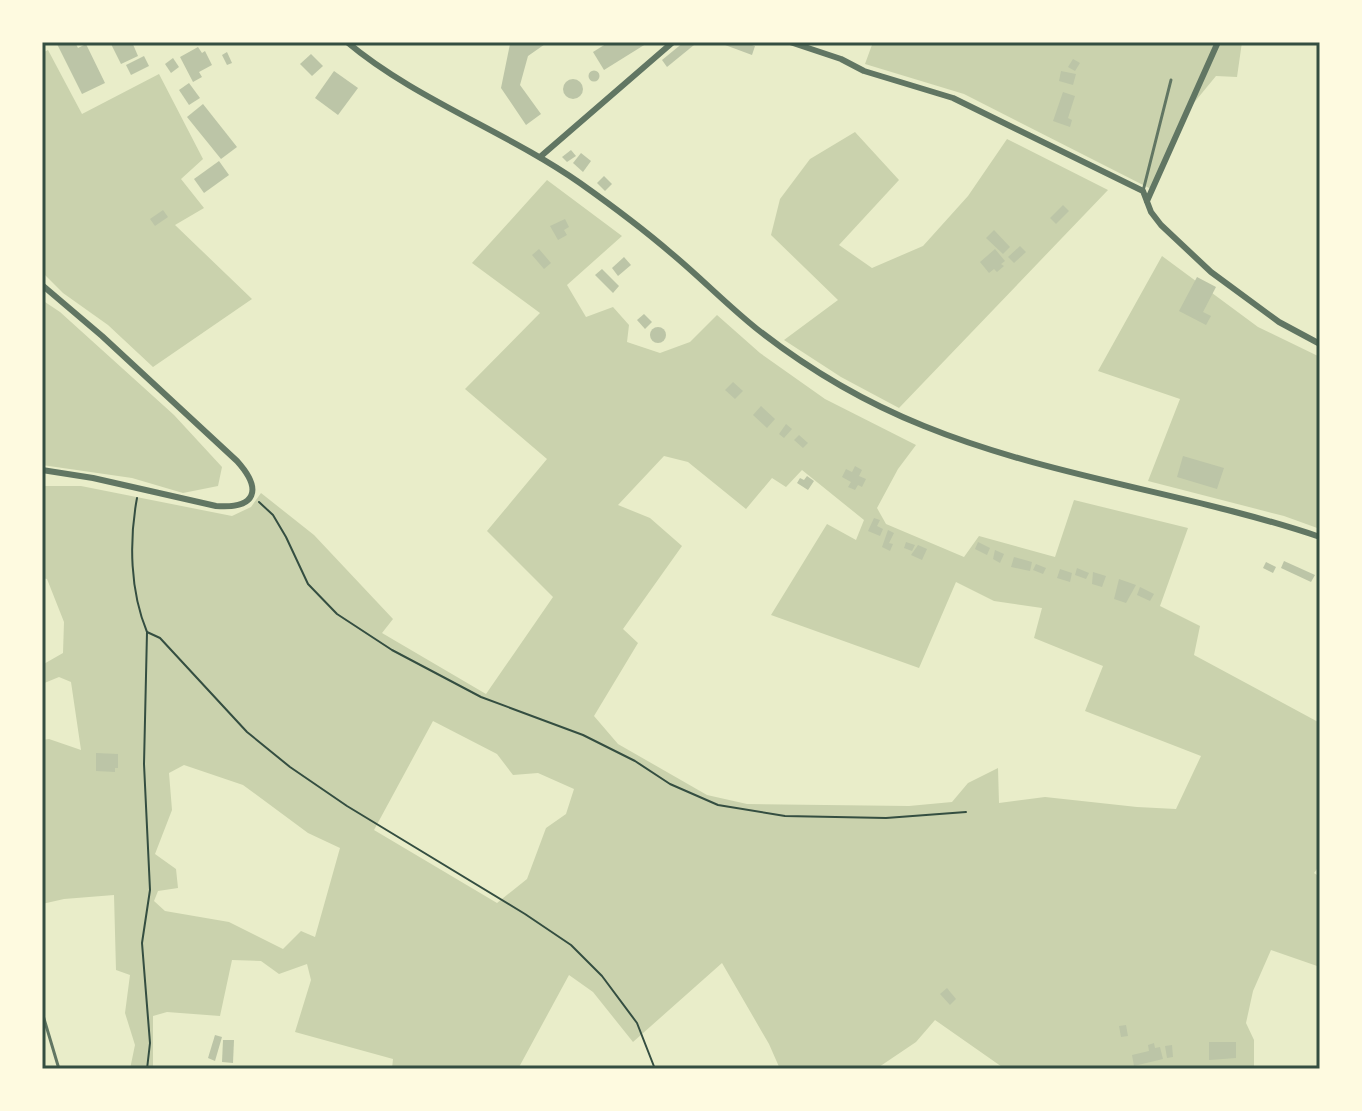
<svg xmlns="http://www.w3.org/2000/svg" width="1362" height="1111" font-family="'Titillium Web',sans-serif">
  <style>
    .green { fill: #cad2ad; fill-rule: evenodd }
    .building { fill: #bcc5a7 }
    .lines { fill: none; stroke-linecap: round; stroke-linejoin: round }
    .path { stroke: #344e41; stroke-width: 2 }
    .service { stroke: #617663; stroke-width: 3 }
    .minor { stroke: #617663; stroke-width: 6 }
    .neatline { fill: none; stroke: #344e41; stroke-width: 3 }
  </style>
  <rect width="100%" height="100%" fill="#e9edc9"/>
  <g class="green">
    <polygon points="873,42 1242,42 1237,77 1216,76 1188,110 1151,189 964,94 865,64"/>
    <polygon points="48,50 82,114 159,74 203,159 181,179 204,208 175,225 252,299 153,367 108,325 63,293 42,272 42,53"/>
    <polygon points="855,132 899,180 839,245 872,268 923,246 968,196 1007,139 1108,190 899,408 841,377 784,340 838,300 771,235 780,199 810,159"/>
    <path d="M547,180L622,236L567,285L586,317L613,307L629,325L627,342L660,353L690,342L717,315L760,353L825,399L916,445L898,469L877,508L886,524L964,557L979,536L1055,557L1074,500L1188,528L1160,606L1200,626L1194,655L1320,723V793L1317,799L1320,802V865L1314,873L1320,877V967L1271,950L1253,991L1246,1023L1254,1040V1069H1005L935,1020L916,1042L876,1069H780L769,1044L722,963L633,1042L593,992L569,975L518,1069H392L393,1059L295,1032L311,980L307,964L279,974L261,961L232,960L220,1016L167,1012L153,1016V1069H130L135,1045L125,1013L130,975L116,970L114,895L64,899L42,904V740L49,739L81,750L71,682L59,677L42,684V665L63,653L64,622L47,579L42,578V486H81L232,516L251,507L261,493L314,535L393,619L382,633L486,694L553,597L487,531L547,459L465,389L540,313L472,263ZM664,456L688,462L746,509L772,478L786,487L802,470L864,520L856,540L827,524L771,615L919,668L956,582L994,601L1042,608L1034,638L1103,666L1085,711L1201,756L1176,809L1137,807L1045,797L999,803L998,768L968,783L952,802L909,806L747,804L707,795L618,744L594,716L638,643L623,629L682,546L650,518L618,505ZM433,721L497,754L513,775L538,773L574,789L566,814L546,828L527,879L497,903L374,830ZM184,765L243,785L308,833L340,848L315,937L301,931L283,949L229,922L165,911L154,901L158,891L178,888L176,869L155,854L172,810L169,773Z"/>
    <polygon points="1162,256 1258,327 1320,357 1320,529 1284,516 1148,481 1180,399 1098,371"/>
    <polygon points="42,300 60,312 174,415 222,467 218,486 183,493 132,478 42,465"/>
  </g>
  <g class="building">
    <polygon points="56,42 75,42 78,48 86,44 105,83 82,94"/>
    <polygon points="110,42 132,42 138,56 121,64"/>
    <polygon points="513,42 548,42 528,56 520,85 541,114 526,125 501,88 510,44"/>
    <polygon points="609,42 649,42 604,70 593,52"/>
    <polygon points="684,42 692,42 694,45 667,67 662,60"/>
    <polygon points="717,42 743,42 755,46 752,55"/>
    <polygon points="198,47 202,53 205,51 212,65 199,72 202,77 193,82 180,57"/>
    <polygon points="227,52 232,63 227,65 222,55"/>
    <polygon points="311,54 323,66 312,76 300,64"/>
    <polygon points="144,56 149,66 131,75 126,65"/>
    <polygon points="173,58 179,67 171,73 165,64"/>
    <polygon points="1073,59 1080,63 1075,71 1068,67"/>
    <circle cx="594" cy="76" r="5.5"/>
    <polygon points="334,71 358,88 338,115 315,98"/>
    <polygon points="1061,71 1076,74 1073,85 1059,81"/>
    <circle cx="573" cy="89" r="10"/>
    <polygon points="189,83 200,98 189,105 179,90"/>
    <polygon points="1063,92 1075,96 1068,118 1072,120 1070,127 1053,121"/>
    <polygon points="203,104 237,147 221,159 187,117"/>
    <polygon points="571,150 576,156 567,162 562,157"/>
    <polygon points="581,153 591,161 583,172 573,163"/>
    <polygon points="219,161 229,175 204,193 194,179"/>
    <polygon points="604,176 612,184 605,191 597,183"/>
    <polygon points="1063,205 1069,211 1056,224 1050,218"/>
    <polygon points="163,210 168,217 155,226 150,219"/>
    <polygon points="565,219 569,227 564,230 567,235 558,240 550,226"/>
    <polygon points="994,230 1010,247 1003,254 986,238"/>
    <polygon points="1020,246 1026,252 1014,263 1008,257"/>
    <polygon points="539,249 551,263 544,269 532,255"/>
    <polygon points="995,249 1005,261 1001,264 1004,266 997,272 994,269 989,273 980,262"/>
    <polygon points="624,257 631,265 618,276 612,268"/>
    <polygon points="602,269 619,286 613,293 595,275"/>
    <polygon points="1197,277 1216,287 1203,312 1211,316 1206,325 1179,311"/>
    <polygon points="644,314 652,322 645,329 637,320"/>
    <circle cx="658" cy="335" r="8"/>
    <polygon points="733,382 743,391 735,399 725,390"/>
    <polygon points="761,406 775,419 767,428 753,415"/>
    <polygon points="786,424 792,429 784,438 779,434"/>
    <polygon points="799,435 808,443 803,448 794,440"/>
    <polygon points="1183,456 1224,468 1217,489 1177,477"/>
    <polygon points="855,466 862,470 859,476 866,479 862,487 858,485 855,490 848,487 851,482 842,477 846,469 852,472"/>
    <polygon points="807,476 814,481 808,490 797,483 800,478 804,480"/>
    <polygon points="874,518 880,520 877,526 883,529 880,536 868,531"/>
    <polygon points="888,530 894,533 889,543 893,544 890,551 882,547"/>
    <polygon points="906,542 915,545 912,551 904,548"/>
    <polygon points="978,542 990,548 987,555 975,549"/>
    <polygon points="918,545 927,549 922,560 911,555"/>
    <polygon points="995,550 1004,554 1000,563 993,559"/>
    <polygon points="1014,557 1032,562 1030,571 1011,567"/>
    <polygon points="1284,561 1315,575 1311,582 1281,568"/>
    <polygon points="1266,562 1276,567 1273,573 1263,568"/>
    <polygon points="1036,564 1046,568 1043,574 1033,570"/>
    <polygon points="1077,568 1089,573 1086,579 1075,575"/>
    <polygon points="1060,569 1072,573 1070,582 1057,578"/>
    <polygon points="1093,572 1106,576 1102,587 1092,584"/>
    <polygon points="1119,579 1136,585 1126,603 1114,599"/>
    <polygon points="1140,587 1154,594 1150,601 1137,595"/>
    <polygon points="96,753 118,754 118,768 115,768 115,772 96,771"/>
    <polygon points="947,988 956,999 950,1005 940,994"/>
    <polygon points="1126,1025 1128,1036 1121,1037 1119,1026"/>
    <polygon points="215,1035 222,1037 215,1061 208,1058"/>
    <polygon points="223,1040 234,1040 233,1063 222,1062"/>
    <polygon points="1209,1042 1236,1042 1236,1058 1209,1060"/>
    <polygon points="1154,1043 1155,1048 1160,1047 1163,1059 1134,1066 1132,1055 1149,1051 1148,1045"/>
    <polygon points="1172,1045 1173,1057 1167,1058 1165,1046"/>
  </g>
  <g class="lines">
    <g class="path">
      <path d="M137,498C129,541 130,591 147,632L144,764L150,890L142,943L150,1043L147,1069"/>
      <polyline points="259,502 273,515 286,537 308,584 337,614 392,650 481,697 583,735 635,761 670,784 718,805 785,816 886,818 966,812"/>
      <polyline points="147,632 160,638 247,732 290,767 347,806 525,914 571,945 602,976 637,1023 655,1069"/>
    </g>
    <g class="service">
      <polyline points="1143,191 1171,80"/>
      <polyline points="42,1012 59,1069"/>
    </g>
    <g class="minor">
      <path d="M347,42C413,98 507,132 580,183C611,205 642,228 671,253C700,277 727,305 757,329C808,369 864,402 924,426C1052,478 1190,493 1320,537"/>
      <polyline points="790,42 841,59 864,71 953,98 1143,191 1151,212 1161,225 1211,272 1279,322 1320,344"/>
      <polyline points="540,157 673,42"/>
      <polyline points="1147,201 1218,42"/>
      <path d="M42,285L102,336L237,461C263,490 256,509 216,506L93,478L42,470"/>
    </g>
  </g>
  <rect width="1362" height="1111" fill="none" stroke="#fefae0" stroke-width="88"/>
  <rect x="44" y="44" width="1274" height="1023" class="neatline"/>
</svg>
